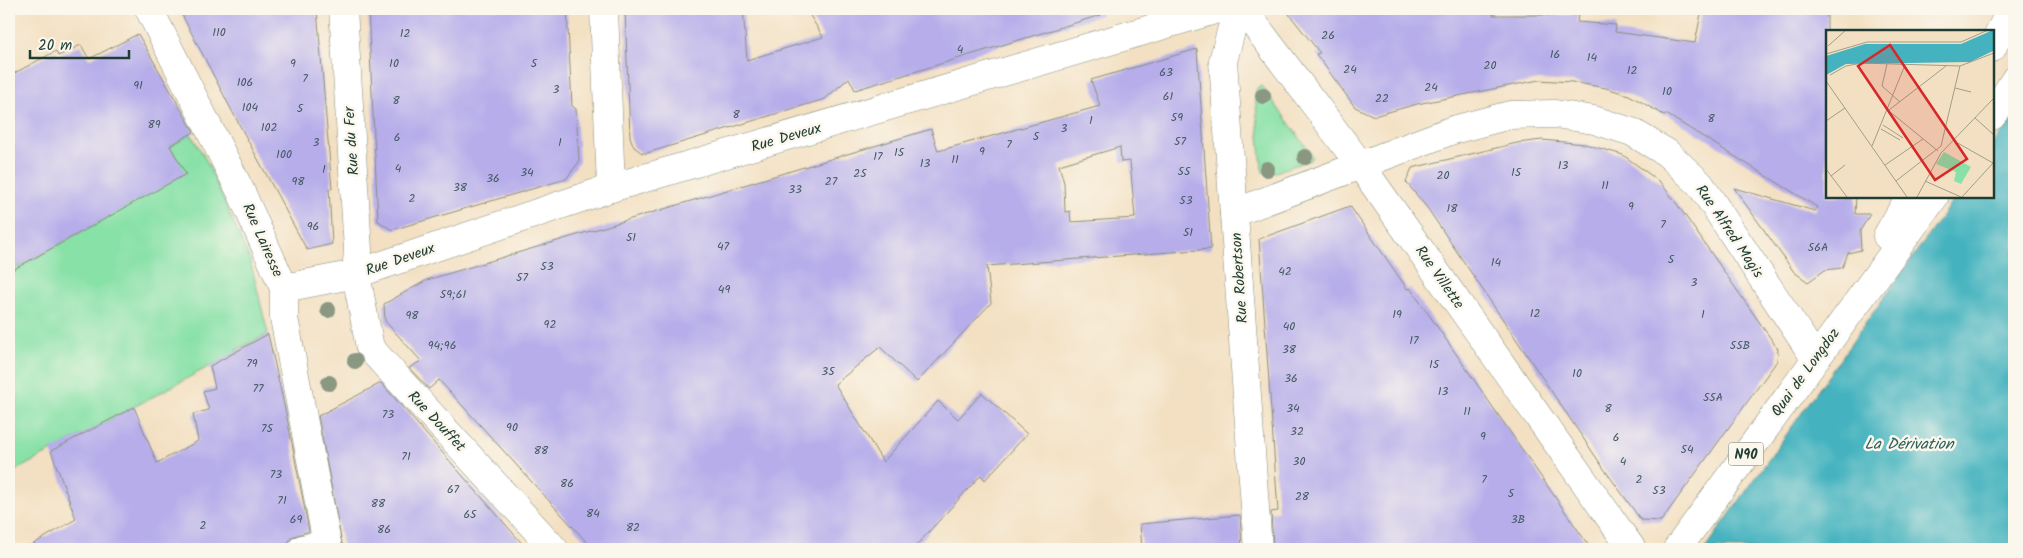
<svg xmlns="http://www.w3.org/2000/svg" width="2023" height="558" font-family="Kalam,sans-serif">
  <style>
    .green { fill: #88e1a7; stroke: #548f6e }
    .water { fill: #44b3bf; stroke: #32787a }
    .building { fill: #b6adea; fill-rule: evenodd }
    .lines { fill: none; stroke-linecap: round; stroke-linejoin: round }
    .street-casing { stroke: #898e7b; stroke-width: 29 }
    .primary-casing { stroke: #898e7b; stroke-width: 29 }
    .street { stroke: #fff; stroke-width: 28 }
    .primary { stroke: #fff; stroke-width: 28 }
    .tree { fill: #8a9881 }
    .labels { text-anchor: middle; stroke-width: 5; stroke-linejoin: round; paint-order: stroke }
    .number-label { font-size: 12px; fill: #455962 }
    .shield { fill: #fbf7ec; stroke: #61756b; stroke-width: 1 }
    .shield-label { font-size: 14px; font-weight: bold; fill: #1f3d34 }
    .street-label { font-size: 15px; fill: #1f3d34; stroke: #fbf7ec }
    .water-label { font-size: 16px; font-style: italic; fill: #2a605e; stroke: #fbf7ec }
    .inset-road { fill: none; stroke: #9e9f89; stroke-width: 1 }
    .view { fill: #d62828; fill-opacity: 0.15; stroke: #d62828; stroke-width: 2.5 }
    .inset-edge { fill: none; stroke: #1f3d34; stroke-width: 2.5 }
  </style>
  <rect width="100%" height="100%" fill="#fbf7ec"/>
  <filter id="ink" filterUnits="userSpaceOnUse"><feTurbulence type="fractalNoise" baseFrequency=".02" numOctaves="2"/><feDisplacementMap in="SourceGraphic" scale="10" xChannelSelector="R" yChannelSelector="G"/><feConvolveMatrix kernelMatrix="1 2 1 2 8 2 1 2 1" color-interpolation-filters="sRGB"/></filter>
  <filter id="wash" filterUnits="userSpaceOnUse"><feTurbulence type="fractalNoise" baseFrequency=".0096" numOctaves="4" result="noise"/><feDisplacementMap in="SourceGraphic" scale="20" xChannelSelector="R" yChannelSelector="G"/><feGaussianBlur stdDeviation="1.12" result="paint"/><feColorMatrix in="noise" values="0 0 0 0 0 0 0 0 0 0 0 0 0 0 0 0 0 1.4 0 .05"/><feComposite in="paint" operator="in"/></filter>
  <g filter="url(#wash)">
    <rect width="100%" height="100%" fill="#f3e0c2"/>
    <g class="green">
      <polygon points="1262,86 1310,152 1312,157 1310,160 1270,174 1263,172 1262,168 1255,94 1257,88"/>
      <polygon points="191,134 206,160 250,260 268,334 236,350 237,354 210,366 9,474 9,272 185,174 170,146"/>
    </g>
    <polygon class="water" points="2014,115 2014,549 1705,549 1956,196 1992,196 1992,146"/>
    <g id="blocks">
      <g class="building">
        <polygon points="179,9 317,9 332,189 329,188 332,244 307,250 232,111"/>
        <polygon points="368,9 567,9 572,106 576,109 579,162 566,179 392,230 378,221"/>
        <polygon points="625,9 743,9 747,60 823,37 806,9 1100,9 1101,15 855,90 849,78 825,99 647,153 642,153 634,147 630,137"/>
        <polygon points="1285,9 1493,9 1493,15 1578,15 1577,22 1616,25 1615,32 1695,43 1702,9 1827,9 1827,196 1856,196 1855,214 1870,214 1860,231 1861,250 1848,253 1842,268 1825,270 1808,282 1794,272 1734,188 1815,211 1817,207 1666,114 1664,115 1629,95 1606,88 1572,82 1539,80 1417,104 1374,116 1355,107 1316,54 1320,53"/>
        <polygon points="138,34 194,132 170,146 186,174 9,272 9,76 56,51 58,56 81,45 89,59"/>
        <path d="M1197,49L1211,249L987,266L991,303L917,382L880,347L835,384L883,462L938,401L958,419L982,393L1027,434L985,480L981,475L913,549H593L439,380L429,389L409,368L421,361L385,321L384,304L427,280L931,129L938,151L1100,106L1091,80ZM1120,147L1121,162L1130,161L1135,218L1071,222L1070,211L1065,212L1064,183L1059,165Z"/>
        <polygon points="1542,140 1585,144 1623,155 1660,182 1677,204 1778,349 1777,361 1661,521 1641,520 1602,466 1428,209 1406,182 1412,168 1517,143"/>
        <polygon points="1350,206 1408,290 1410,288 1427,312 1591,549 1273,549 1271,512 1278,511 1259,239"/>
        <polygon points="268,334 287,418 309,531 292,537 287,544 287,549 25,549 76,519 51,451 134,407 157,463 198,441 193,414 209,410 203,391 215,388 210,366"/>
        <polygon points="381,383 405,410 527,549 343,549 318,416"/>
        <polygon points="1240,515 1242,549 1142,549 1140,524"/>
      </g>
    </g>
  </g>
  <g filter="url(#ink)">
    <use href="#blocks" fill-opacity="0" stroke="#898e7b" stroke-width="1"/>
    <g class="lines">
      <defs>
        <g id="street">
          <polyline points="149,9 241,192 284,288 284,318 328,549"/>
          <polyline points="343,9 358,250 356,274 370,348 554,549"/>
          <polyline points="604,9 611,188"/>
          <polyline points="1237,9 1223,61 1258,549"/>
          <polyline points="1243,9 1361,166 1632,549"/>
          <polyline points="1234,213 1453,130 1510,115 1555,114 1594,120 1632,132 1667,153 1700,184 1815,358"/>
          <polyline points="284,288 356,274 611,188 1218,9"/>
          <polyline points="302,549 327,543"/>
        </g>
        <g id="primary">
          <polyline points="1992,48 2011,9"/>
          <polyline points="1992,116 2014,81"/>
          <polyline points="1887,236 1910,196"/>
          <polyline points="1677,549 1935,196"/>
        </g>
      </defs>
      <use href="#street" class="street-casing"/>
      <use href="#primary" class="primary-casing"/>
      <use href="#street" class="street"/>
      <use href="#primary" class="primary"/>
    </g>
    <g class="tree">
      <circle cx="1263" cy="96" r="8"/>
      <circle cx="1305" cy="157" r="8"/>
      <circle cx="1267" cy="169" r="8"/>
      <circle cx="328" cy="310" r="8"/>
      <circle cx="355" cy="361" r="8"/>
      <circle cx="329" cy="383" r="8"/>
    </g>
  </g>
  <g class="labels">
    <g class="number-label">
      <text x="219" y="36">110</text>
      <text x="405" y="37">12</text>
      <text x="1328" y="39">26</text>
      <text x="960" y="53">4</text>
      <text x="1555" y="58">16</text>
      <text x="1592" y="61">14</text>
      <text x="293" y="67">9</text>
      <text x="394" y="67">10</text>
      <text x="534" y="67">5</text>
      <text x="1490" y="69">20</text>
      <text x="1350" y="73">24</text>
      <text x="1632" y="74">12</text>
      <text x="1166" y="76">63</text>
      <text x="305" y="82">7</text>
      <text x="245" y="86">106</text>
      <text x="138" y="89">91</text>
      <text x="1431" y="91">24</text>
      <text x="556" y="93">3</text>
      <text x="1667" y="95">10</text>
      <text x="1168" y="100">61</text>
      <text x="1382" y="102">22</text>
      <text x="396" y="104">8</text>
      <text x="250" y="111">104</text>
      <text x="300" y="112">5</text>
      <text x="736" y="118">8</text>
      <text x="1177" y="121">59</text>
      <text x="1711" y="122">8</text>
      <text x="1091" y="124">1</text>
      <text x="154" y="128">89</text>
      <text x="269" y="131">102</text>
      <text x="1064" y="132">3</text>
      <text x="1036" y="140">5</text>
      <text x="397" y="141">6</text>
      <text x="1180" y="145">57</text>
      <text x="316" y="146">3</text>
      <text x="560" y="146">1</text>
      <text x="1009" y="148">7</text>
      <text x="982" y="155">9</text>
      <text x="899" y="156">15</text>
      <text x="284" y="158">100</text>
      <text x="878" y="160">17</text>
      <text x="955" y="163">11</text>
      <text x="925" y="167">13</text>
      <text x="1563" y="169">13</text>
      <text x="398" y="172">4</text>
      <text x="324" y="173">1</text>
      <text x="1184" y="175">55</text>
      <text x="527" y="176">34</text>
      <text x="1516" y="176">15</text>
      <text x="860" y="177">25</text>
      <text x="1443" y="179">20</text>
      <text x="493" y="182">36</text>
      <text x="298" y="185">98</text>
      <text x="831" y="185">27</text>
      <text x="1605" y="189">11</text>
      <text x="460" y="191">38</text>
      <text x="795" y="193">33</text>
      <text x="412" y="202">2</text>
      <text x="1186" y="204">53</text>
      <text x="1631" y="210">9</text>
      <text x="1452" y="212">18</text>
      <text x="1663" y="228">7</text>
      <text x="313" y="230">96</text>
      <text x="1188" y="236">51</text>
      <text x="631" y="241">51</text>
      <text x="723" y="250">47</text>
      <text x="1818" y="251">56A</text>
      <text x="1671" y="263">5</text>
      <text x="1496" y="266">14</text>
      <text x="547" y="270">53</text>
      <text x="1285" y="275">42</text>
      <text x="522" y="281">57</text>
      <text x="1694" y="286">3</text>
      <text x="724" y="293">49</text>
      <text x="453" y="298">59;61</text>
      <text x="1535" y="317">12</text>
      <text x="1397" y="318">19</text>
      <text x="1703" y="318">1</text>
      <text x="412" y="319">98</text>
      <text x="550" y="328">92</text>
      <text x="1289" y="330">40</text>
      <text x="1414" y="344">17</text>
      <text x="442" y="349">94;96</text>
      <text x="1740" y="349">55B</text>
      <text x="1289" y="353">38</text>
      <text x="252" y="367">79</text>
      <text x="1434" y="368">15</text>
      <text x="828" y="375">35</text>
      <text x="1577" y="377">10</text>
      <text x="1291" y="382">36</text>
      <text x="258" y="392">77</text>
      <text x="1443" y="395">13</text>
      <text x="1713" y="401">55A</text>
      <text x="1293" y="412">34</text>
      <text x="1608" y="412">8</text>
      <text x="1467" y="415">11</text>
      <text x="388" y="418">73</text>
      <text x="512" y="431">90</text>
      <text x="267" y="432">75</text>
      <text x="1297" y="435">32</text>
      <text x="1483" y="440">9</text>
      <text x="1616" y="441">6</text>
      <text x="1687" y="453">54</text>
      <text x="541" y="454">88</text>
      <text x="406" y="460">71</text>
      <text x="1299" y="465">30</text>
      <text x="1623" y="465">4</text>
      <text x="276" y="478">73</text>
      <text x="1484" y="483">7</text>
      <text x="1639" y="483">2</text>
      <text x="567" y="487">86</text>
      <text x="453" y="493">67</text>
      <text x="1659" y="494">53</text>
      <text x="1511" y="497">5</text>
      <text x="1302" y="500">28</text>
      <text x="282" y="504">71</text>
      <text x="378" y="507">88</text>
      <text x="593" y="517">84</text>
      <text x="470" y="518">65</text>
      <text x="296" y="523">69</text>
      <text x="1518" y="523">3B</text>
      <text x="203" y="529">2</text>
      <text x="633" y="531">82</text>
      <text x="384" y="533">86</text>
    </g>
    <rect class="shield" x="1728.5" y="442.5" width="35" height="23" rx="4"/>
    <g class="shield-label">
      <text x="1746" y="459">N90</text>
    </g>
    <g class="street-label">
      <text transform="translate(786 137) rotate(-16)" y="5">Rue Deveux</text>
      <text transform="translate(351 141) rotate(-94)" y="5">Rue du Fer</text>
      <text transform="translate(1730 231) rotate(56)" y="5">Rue Alfred Magis</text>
      <text transform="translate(263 240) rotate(66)" y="5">Rue Lairesse</text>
      <text transform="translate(400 259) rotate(-19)" y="5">Rue Deveux</text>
      <text transform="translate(1440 277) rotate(55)" y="5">Rue Villette</text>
      <text transform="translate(1239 278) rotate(-94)" y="5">Rue Robertson</text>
      <text transform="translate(1805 372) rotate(-54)" y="5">Quai de Longdoz</text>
      <text transform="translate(437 421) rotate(47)" y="5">Rue Douffet</text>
    </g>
    <g class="water-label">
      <text x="1909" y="449">La Dérivation</text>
    </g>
  </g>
  <g transform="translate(1826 30)">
    <rect width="168" height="168" fill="#f3e0c2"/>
    <path d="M118,122L145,137L135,154L128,151L130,142L110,134Z" fill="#88e1a7"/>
    <path d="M167,0V21L144,32L20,34L0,45V26L39,14H135Z" fill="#44b3bf"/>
    <path class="inset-road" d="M2,16L20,0M0,24L41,12H135L162,0M61,34L56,56L74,72M4,45L20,36L36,33L134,36L168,23M0,51L81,167M129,58L145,62M63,80L120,36M63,81L112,121M149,88L168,105M0,91L19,78M57,95L77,108M55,99L74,110M128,111L167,133M46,116L79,35M59,135L97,109M0,139L21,167M5,146L19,135M70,151L115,116L134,36M99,151L135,167M91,167L115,123L168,68M136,167L168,132"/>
    <path class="view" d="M64,15L141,129L109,150L32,36Z"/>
    <rect width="168" height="168" class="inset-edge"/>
  </g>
  <rect width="2023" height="558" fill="none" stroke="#fbf7ec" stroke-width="30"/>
  <path d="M30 50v8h99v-8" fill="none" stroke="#1f3d34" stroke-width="2.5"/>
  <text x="38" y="50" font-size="15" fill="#1f3d34" stroke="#fbf7ec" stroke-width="4" paint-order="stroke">20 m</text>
</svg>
